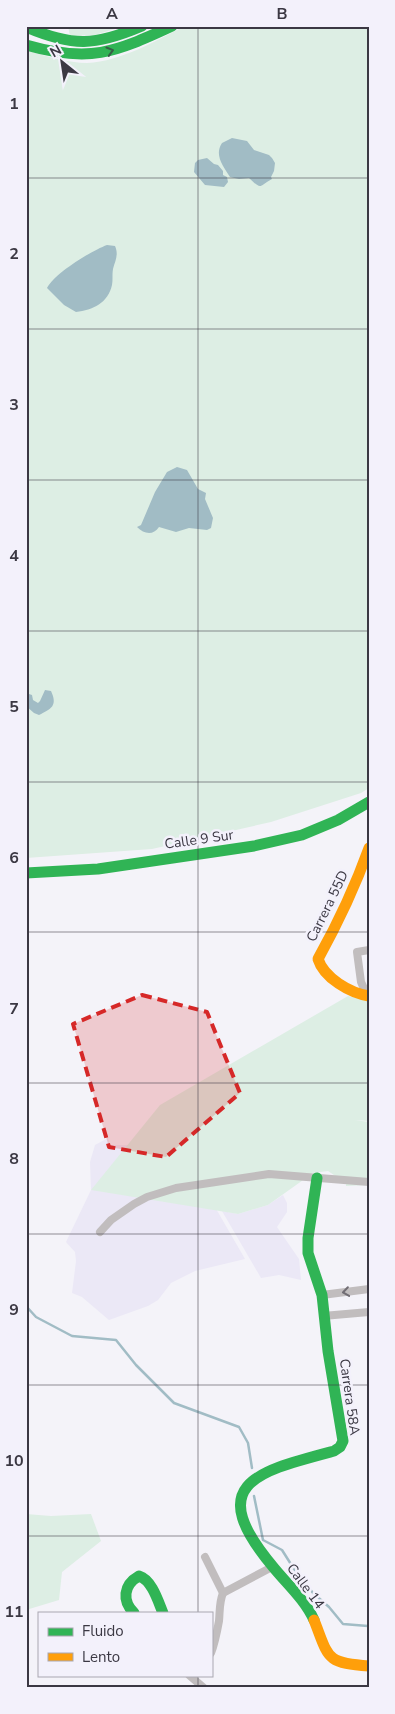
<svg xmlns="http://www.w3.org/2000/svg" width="395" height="1714" font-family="'Nunito Sans',sans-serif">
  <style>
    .built { fill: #ebe8f6 }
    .green { fill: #ddeee4 }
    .water { fill: #a1bcc5 }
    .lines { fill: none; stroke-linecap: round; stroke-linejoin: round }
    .stream { stroke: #a1bcc5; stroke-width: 2.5 }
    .street { stroke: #c1bdbe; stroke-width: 8 }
    .fast { stroke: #30b455; stroke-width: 11 }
    .slow { stroke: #ff9f0a; stroke-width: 11 }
    .oneway { stroke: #385d48 }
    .oneway2 { stroke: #716d74 }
    .marked { fill: #d62828; fill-opacity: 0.2; stroke: #d62828; stroke-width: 4; stroke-dasharray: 10 6; stroke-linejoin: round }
    .grid { fill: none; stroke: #3b3843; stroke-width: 1; stroke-opacity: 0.55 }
    .labels { text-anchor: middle; stroke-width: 5; stroke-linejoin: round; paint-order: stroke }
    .street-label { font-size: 14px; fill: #3b3843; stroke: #f3f1fb }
    .neatline { fill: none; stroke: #3b3843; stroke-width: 2 }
    .grid-label { font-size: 16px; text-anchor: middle; font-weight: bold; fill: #3b3843 }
  </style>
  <rect width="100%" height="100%" fill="#f4f3f9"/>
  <g class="built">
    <polygon points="108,1138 110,1145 140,1145 161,1195 159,1201 175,1202 204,1188 245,1259 195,1271 171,1283 158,1300 148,1306 109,1320 82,1297 72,1293 76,1261 75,1252 66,1242 91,1190 90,1162 95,1145"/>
    <polygon points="283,1195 287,1203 287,1212 277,1227 299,1259 301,1280 279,1275 261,1278 222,1211 238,1214 268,1205"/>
  </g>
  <g class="green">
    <polygon points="68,26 124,26 95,35 70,36"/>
    <path d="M185,26H369V788L361,793L271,822L152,849L26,858V50C44,56 69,63 87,63C122,61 155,41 185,26Z"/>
    <polygon points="348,996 369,1001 369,1121 355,1120 350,1149 355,1120 369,1122 369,1185 346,1186 346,1183 328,1171 313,1173 268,1205 238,1214 91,1190 160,1105"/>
    <polygon points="26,1514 51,1516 91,1514 101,1541 62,1572 59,1600 26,1610"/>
  </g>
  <g class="water">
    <path d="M232,138L247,141L254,150L269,155L272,158L275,163L274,171L271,177L272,179C258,187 262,190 249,178L239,179L230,177C223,166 214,155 222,143Z"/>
    <polygon points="207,158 214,164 218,165 223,171 223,175 227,177 228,182 224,187 205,185 194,172 195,163 198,160"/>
    <path d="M107,245L115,246C119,255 115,261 113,269C112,275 113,280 112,285C108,303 93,310 76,312L64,305L47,288C55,273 91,251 107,245Z"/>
    <path d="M177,467L187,470L198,489L206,493L205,499L213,518L211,528L207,530L189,528L176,532L159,527C153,536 144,534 137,527L141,525L155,492L167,472Z"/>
    <path d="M45,690L51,691C58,706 51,709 39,715L34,713L26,706V693L32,695L33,700L38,703L40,701Z"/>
  </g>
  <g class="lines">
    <g class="stream">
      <polyline points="26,1306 36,1317 72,1336 116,1340 136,1365 174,1403 239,1427 248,1443 252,1468"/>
      <polyline points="254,1496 263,1540 282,1550 294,1569 313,1593 329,1607 343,1624 368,1626 369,1627"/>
    </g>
    <g class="street">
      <polyline points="367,995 361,982 357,952 369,950"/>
      <polyline points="100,1232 111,1220 134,1204 147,1197 176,1188 269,1174 369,1182"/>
      <polyline points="322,1295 369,1289"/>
      <polyline points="323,1316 369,1312"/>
      <polyline points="205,1557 223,1593 272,1567"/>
      <path d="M211,1653C215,1643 217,1632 219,1621C220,1611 219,1603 223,1593"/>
      <polyline points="189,1675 204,1688"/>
    </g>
    <g class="fast">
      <path d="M26,27C73,47 95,46 142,26"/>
      <path d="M26,45C89,63 114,53 172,26"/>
      <polyline points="26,873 98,869 254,846 302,835 338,820 369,802"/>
      <path d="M134,1613C122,1601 123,1585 139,1576C152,1580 158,1601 163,1613"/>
      <path d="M314,1620C305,1600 288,1585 274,1568C203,1484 255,1472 334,1451L340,1447L343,1441L328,1351L322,1295L308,1253V1238L317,1178"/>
    </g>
    <g class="slow">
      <path d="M369,848C355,887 338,923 318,959C324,978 350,993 369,996"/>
      <path d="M314,1620C329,1658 325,1663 369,1666"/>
    </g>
  </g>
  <defs><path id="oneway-chevron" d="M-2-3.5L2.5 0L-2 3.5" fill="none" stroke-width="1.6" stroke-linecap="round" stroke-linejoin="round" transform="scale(1.25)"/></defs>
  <use class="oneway" href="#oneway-chevron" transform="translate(110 51) rotate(-16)"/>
  <use class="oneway2" href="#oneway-chevron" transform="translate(346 1292) rotate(172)"/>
  <path class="marked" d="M142,995L207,1012L240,1093L166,1157L109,1147L73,1024Z"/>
  <path class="grid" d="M198,26V1613M26,178H369M26,329H369M26,480H369M26,631H369M26,782H369M26,932H369M26,1083H369M26,1234H369M26,1385H369M26,1536H369M198,1675V1688"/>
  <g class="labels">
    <g class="street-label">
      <text transform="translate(199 839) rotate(-8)" y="5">Calle 9 Sur</text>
      <text transform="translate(327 906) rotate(-64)" y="5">Carrera 55D</text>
      <text transform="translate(350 1397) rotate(82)" y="5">Carrera 58A</text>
      <text transform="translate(306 1586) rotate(53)" y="5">Calle 14</text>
    </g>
  </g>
  <rect width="395" height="1714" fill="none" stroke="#f3f1fb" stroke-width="55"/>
  <rect x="38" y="1612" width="175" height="65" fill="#f3f1fb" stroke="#a9a7b1"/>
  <rect x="48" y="1628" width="25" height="8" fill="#30b455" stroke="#a9a7b1"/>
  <text x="82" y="1636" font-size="15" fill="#3b3843">Fluido</text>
  <rect x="48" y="1653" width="25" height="8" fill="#ff9f0a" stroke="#a9a7b1"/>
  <text x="82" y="1662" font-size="15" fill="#3b3843">Lento</text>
  <g transform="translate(62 62) rotate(330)" stroke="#f3f1fb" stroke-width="4" paint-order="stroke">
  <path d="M0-4L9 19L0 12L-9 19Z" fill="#3b3843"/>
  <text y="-8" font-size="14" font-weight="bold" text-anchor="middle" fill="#3b3843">N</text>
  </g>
  <rect x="28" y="28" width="340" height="1658" class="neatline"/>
  <g class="grid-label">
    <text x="112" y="19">A</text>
    <text x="282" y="19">B</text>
    <text x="14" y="109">1</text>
    <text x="14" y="259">2</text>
    <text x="14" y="410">3</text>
    <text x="14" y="561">4</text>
    <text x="14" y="712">5</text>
    <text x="14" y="863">6</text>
    <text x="14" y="1014">7</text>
    <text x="14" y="1164">8</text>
    <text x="14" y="1315">9</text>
    <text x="14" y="1466">10</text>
    <text x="14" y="1617">11</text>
  </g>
</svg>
